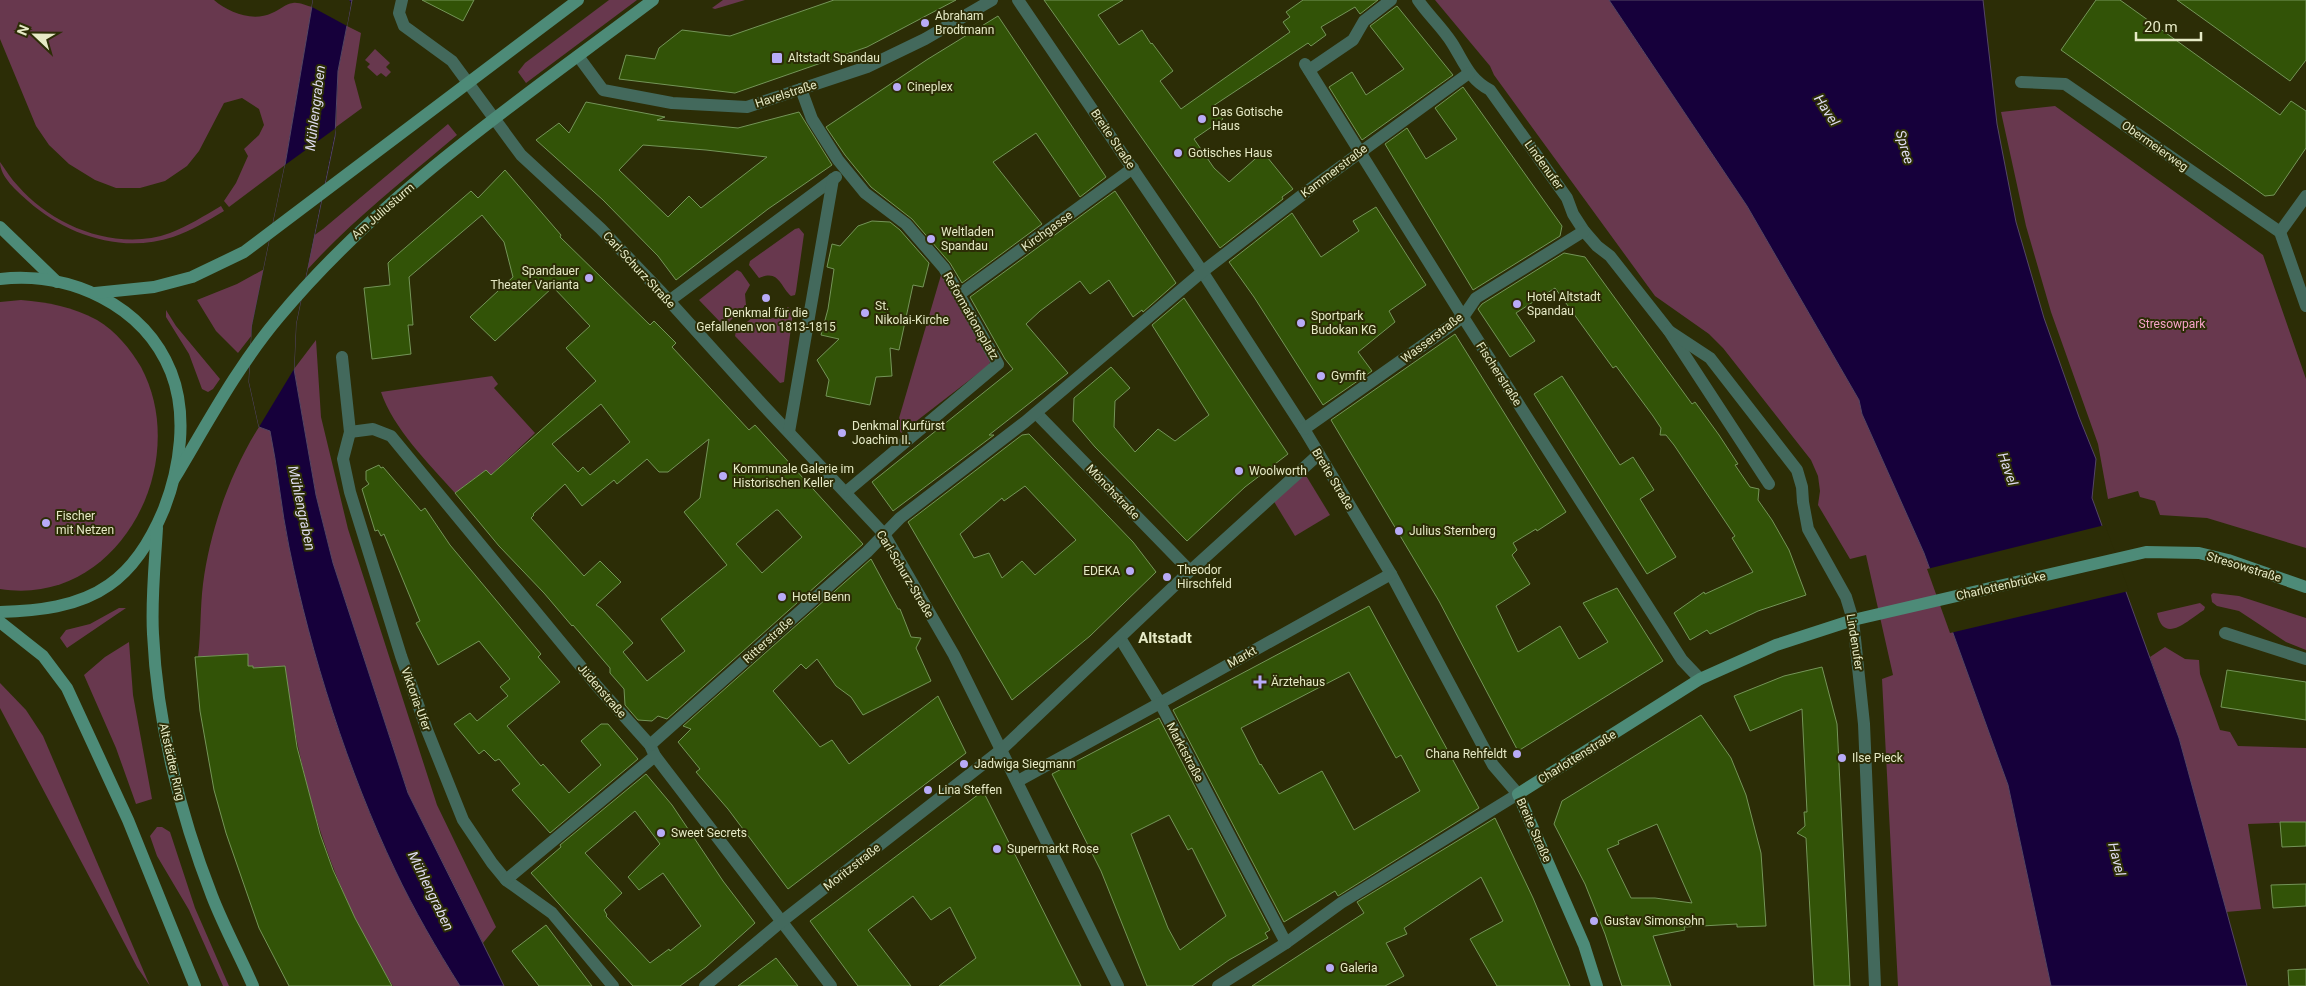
<svg xmlns="http://www.w3.org/2000/svg" width="2306" height="986" font-family="Roboto,sans-serif">
  <style>
    .green { fill: #68384e }
    .water { fill: #16003b; stroke: #544665 }
    .pier { fill: #2c2d06 }
    .building { fill: #325307; stroke: #749558; fill-rule: evenodd }
    .lines { fill: none; stroke-linecap: round; stroke-linejoin: round }
    .street { stroke: #43695c; stroke-width: 12 }
    .secondary { stroke: #4d8b78; stroke-width: 12 }
    .poi-dot { fill: #b8abf7; stroke: #2c2d06; stroke-width: 2 }
    .labels { text-anchor: middle; stroke-width: 4; stroke-linejoin: round; paint-order: stroke }
    .poi-label { font-size: 12px; fill: #e6eac6; stroke: #2c2d06; text-anchor: start }
    .street-label { font-size: 12px; fill: #e6eac6; stroke: #2c2d06 }
    .park-label { font-size: 12px; fill: #f6a2c7; stroke: #2c2d06 }
    .water-label { font-size: 14px; font-style: italic; fill: #dfdcf0; stroke: #2c2d06 }
    .quarter-label { font-size: 15px; font-weight: bold; fill: #e6eac6; stroke: #2c2d06 }
  </style>
  <rect width="100%" height="100%" fill="#2c2d06"/>
  <g class="green">
    <path d="M0,0H214C229,13 253,22 272,13C280,10 285,4 293,3C299,2 307,6 312,7L285,165L229,207L224,201L236,183L248,156L244,149L259,135L264,125L259,109L242,98L224,103L199,151L187,166L165,181L140,188H116L95,180L69,164L49,145L36,126L0,39Z"/>
    <polygon points="609,0 637,0 526,83 518,72 525,63"/>
    <polygon points="723,0 745,0 715,9 712,8"/>
    <polygon points="1435,0 1609,0 1747,206 1859,400 1862,414 1924,553 2008,785 2051,986 1898,986 1882,679 1893,675 1866,555 1850,559 1818,505 1820,491 1818,476 1811,460 1723,348 1709,334 1655,296 1494,75 1490,66"/>
    <polygon points="347,26 361,33 354,78 362,108 336,127 338,71"/>
    <polygon points="375,49 390,63 386,67 391,72 386,77 381,73 377,76 367,67 370,64 365,60"/>
    <polygon points="2055,106 2263,255 2306,379 2306,548 2207,518 2160,515 2155,501 2140,497 2138,491 2108,499 2098,444 2051,312 2026,226 2001,112"/>
    <path d="M448,124L457,135C416,170 374,203 336,240C300,275 268,314 238,353L216,331L197,300L237,284L277,262L323,229Z"/>
    <path d="M0,162C6,170 11,179 18,186C53,227 118,252 170,233C188,226 204,216 221,206L224,211C207,221 191,231 173,237C122,254 66,235 28,201C17,191 0,177 0,162Z"/>
    <path d="M799,228L804,234L796,291L795,295L791,296C780,286 779,269 759,278L749,265L750,261L795,229Z"/>
    <polygon points="737,270 741,272 750,285 745,294 746,305 726,325 723,325 699,300"/>
    <polygon points="941,275 944,277 991,359 989,365 901,433 897,425"/>
    <path d="M21,300C48,302 73,307 97,320C116,331 130,349 141,367C193,464 118,608 0,589V302Z"/>
    <polygon points="788,307 793,312 784,382 780,383 735,336 736,331 753,317 764,319 775,318"/>
    <polygon points="166,310 176,326 220,379 213,389 208,392 202,389 189,354 166,317"/>
    <polygon points="316,340 321,417 348,529 437,805 496,927 483,943 408,793 333,563 316,495 294,369"/>
    <path d="M492,376L498,384L494,388L535,433L491,475L486,470L455,493C429,464 393,428 381,392Z"/>
    <path d="M259,427L270,431C278,469 281,508 289,547C311,654 348,772 395,870C414,910 436,948 460,986H393C330,887 299,781 285,666L253,668V666H248L247,654L198,657C201,633 200,608 203,584C210,530 230,473 259,427Z"/>
    <polygon points="1305,474 1330,515 1295,536 1270,495"/>
    <polygon points="2213,593 2239,596 2306,618 2306,650 2286,642 2239,611 2217,606 2212,602 2211,595"/>
    <path d="M2200,603L2205,607L2204,610C2189,619 2164,646 2157,613Z"/>
    <polygon points="119,608 126,608 67,648 60,638 66,630 90,624"/>
    <polygon points="129,642 133,695 152,799 136,804 116,748 84,675 105,657"/>
    <polygon points="2165,647 2185,659 2199,660 2200,674 2220,730 2230,732 2238,746 2306,748 2306,822 2248,824 2261,909 2226,912 2179,738 2150,657"/>
    <polygon points="0,683 26,710 43,736 150,986 137,967 0,708"/>
    <polygon points="157,827 162,827 170,832 195,908 229,986 223,986 189,910 157,856 150,836"/>
  </g>
  <g class="water">
    <path d="M313,0H352L338,71L335,136L296,324L294,369L316,495L333,563L408,793L504,986H460C436,948 414,910 395,870C348,771 311,655 289,547C281,509 278,469 270,431L259,427L249,382L252,326L285,165Z"/>
    <polygon points="1609,0 1983,0 1997,124 2016,222 2044,318 2079,417 2096,459 2092,498 2179,738 2247,986 2051,986 2008,785 1924,553 1862,414 1859,400 1747,206"/>
  </g>
  <g class="pier">
    <polygon points="313,0 349,0 351,3 347,26 312,7"/>
    <polygon points="336,128 296,324 294,369 259,427 249,382 252,326 285,165"/>
    <polygon points="2105,525 2129,591 1950,633 1927,569"/>
  </g>
  <g class="building">
    <polygon points="422,0 474,0 463,21"/>
    <polygon points="834,0 956,0 867,47 735,93 619,79 626,55 655,59 659,48 682,30 730,36"/>
    <polygon points="1044,0 1123,0 1098,15 1119,45 1142,30 1151,44 1152,43 1173,71 1160,81 1181,109 1290,32 1283,22 1290,17 1286,12 1303,0 1378,0 1360,14 1355,7 1321,27 1326,35 1311,46 1308,43 1213,106 1223,119 1194,139 1214,168 1229,182 1263,152 1293,189 1282,197 1283,199 1220,248"/>
    <polygon points="2096,0 2120,0 2280,115 2291,101 2306,111 2306,148 2274,195 2265,196 2061,50"/>
    <polygon points="2177,0 2306,0 2306,60 2290,81"/>
    <polygon points="1397,6 1453,75 1362,140 1329,87 1352,72 1366,95 1404,69 1370,26"/>
    <polygon points="998,16 1106,177 1080,197 1036,133 993,162 1042,224 962,283 950,263 912,219 871,187 845,155 826,127 928,59"/>
    <polygon points="1463,87 1562,226 1560,236 1473,290 1385,144 1407,128 1426,159 1457,139 1435,108"/>
    <path d="M586,102L665,117L657,120L738,128L799,112L832,165L768,209L676,280L658,256L603,200L536,140L559,123L569,133ZM643,145L706,150L767,157L701,208L689,196L668,217L619,170Z"/>
    <path d="M505,170L561,235L560,237L650,325L654,321L676,343L672,347L749,430L755,425L863,544L667,719L658,716L652,721L638,720L625,705L624,689L610,673V668L573,625L572,626L544,593L499,546L455,493L486,470L491,475L596,381L566,348L590,326L553,287L495,341L470,317L513,277L504,242L482,215L409,277L413,325H408L411,354L372,359L364,288L390,285L388,263L391,260L471,191L478,198ZM601,404L630,442L590,475L583,467L578,472L552,444ZM709,439L700,498L684,512L727,565L661,619L685,651L647,681L623,652L633,643L602,609L596,605L621,582L600,561L584,576L531,518L534,515L533,514L565,484L582,506L614,480L617,484L647,459L659,472H668ZM776,510H778L802,537L762,573L736,544Z"/>
    <polygon points="1115,191 1176,283 1143,312 1142,310 1133,317 1109,280 1090,294 1080,281 1040,311 1026,324 1068,373 989,435 994,435 893,511 872,482 1013,369 1005,359 970,297"/>
    <polygon points="1376,207 1426,285 1389,311 1395,322 1358,352 1372,371 1323,405 1254,297 1229,262 1292,213 1321,257 1359,231 1353,221"/>
    <polygon points="872,221 890,222 900,230 929,263 923,287 913,285 899,350 890,348 892,376 876,377 870,405 826,396 829,380 817,360 839,339 821,335 828,309 834,269 827,267 832,244 840,246 858,226"/>
    <polygon points="1564,253 1585,257 1692,404 1695,402 1719,435 1738,464 1735,465 1750,487 1759,489 1758,500 1772,520 1789,550 1806,595 1758,611 1710,634 1707,630 1690,640 1674,613 1704,592 1705,594 1753,572 1732,538 1735,536 1674,445 1666,435 1660,435 1661,428 1653,416 1616,366 1613,368 1555,288 1516,313 1535,341 1510,357 1478,309 1482,304"/>
    <polygon points="1184,298 1288,454 1245,487 1187,541 1095,447 1073,421 1074,398 1111,367 1130,388 1115,401 1114,427 1135,452 1158,429 1175,441 1209,415 1152,325"/>
    <polygon points="1455,334 1566,512 1537,531 1536,529 1513,543 1517,550 1512,555 1530,584 1496,606 1518,652 1560,626 1579,659 1608,642 1583,603 1617,588 1663,661 1518,751 1439,601 1331,420"/>
    <polygon points="1562,376 1620,465 1633,457 1654,490 1640,499 1676,557 1647,574 1534,394"/>
    <path d="M1029,434L1133,542L1156,572L1090,636L1012,700L908,522L1022,435ZM1025,486L1076,540L1035,575L1022,561L1002,578L989,553L974,558L960,534L1002,498L1004,501Z"/>
    <polygon points="379,465 381,468 383,467 421,511 425,508 450,545 541,654 538,657 560,682 507,726 541,766 543,764 569,793 601,765 581,741 601,724 608,724 638,759 550,833 512,790 520,784 499,759 495,761 484,750 479,754 454,724 470,713 477,721 508,696 500,687 510,679 479,641 438,665 416,623 420,621 384,534 381,536 378,530 375,531 362,489 369,484 366,480 366,471"/>
    <polygon points="871,559 898,609 900,609 911,637 921,638 916,648 931,681 863,715 851,697 836,686 817,659 806,669 801,664 773,691 820,747 832,740 849,764 938,696 966,753 788,889 728,809 696,772 700,769 678,742 691,729 683,726"/>
    <path d="M1369,606L1479,808L1338,896L1335,891L1284,922L1173,710ZM1349,672L1396,758L1401,755L1420,791L1354,830L1322,771L1279,794L1261,764L1260,765L1241,728Z"/>
    <polygon points="248,654 248,666 253,666 253,668 285,666 297,747 320,834 333,870 355,918 392,986 289,986 259,928 226,833 214,790 200,711 195,657"/>
    <polygon points="1822,667 1837,724 1850,986 1814,986 1806,838 1797,833 1805,826 1804,812 1807,812 1802,709 1750,731 1734,696 1784,676"/>
    <polygon points="2227,670 2306,682 2306,720 2221,707"/>
    <path d="M1701,715L1731,758L1746,795L1761,853L1766,926L1737,927V924L1684,927L1685,930L1653,936L1671,986H1622L1605,934L1585,884L1554,824L1562,801ZM1657,824L1692,903L1655,898H1631L1607,849L1619,844L1618,841Z"/>
    <path d="M1159,718L1270,930L1265,933L1268,938L1229,960L1192,986H1147L1101,871L1052,774ZM1169,815L1188,850L1192,848L1226,916L1180,950L1168,928L1131,834Z"/>
    <path d="M646,774L672,805L723,881L755,923L706,967L680,986H633L531,873L561,847L560,845ZM635,811L660,844L628,877L639,890L663,873L701,926L670,951L669,949L650,963L606,916L607,915L604,910L622,893L585,853Z"/>
    <polygon points="983,791 1081,986 939,986 976,958 950,907 931,920 913,896 868,930 911,986 858,986 810,921"/>
    <polygon points="1495,818 1533,898 1570,986 1497,986 1470,939 1503,921 1481,877 1404,928 1407,934 1386,943 1404,976 1385,986 1252,986 1364,913 1357,902"/>
    <polygon points="2280,822 2306,822 2306,846 2282,847"/>
    <polygon points="2306,884 2306,906 2273,908 2271,885"/>
    <polygon points="546,925 592,986 539,986 512,951"/>
    <polygon points="776,958 798,986 738,986"/>
    <polygon points="2306,969 2306,986 2289,986 2288,970"/>
  </g>
  <g class="lines">
    <g class="street">
      <polyline points="402,0 399,13 404,26 452,61 521,155 601,229 662,293 763,405 884,534 954,655 1118,986"/>
      <polyline points="1018,0 1198,265 1304,429 1391,574 1493,765 1518,794 1341,903 1286,943 1218,986"/>
      <path d="M1418,0C1428,15 1442,27 1452,43C1464,62 1469,79 1490,90L1567,198L1573,214L1584,231L1597,246L1610,256L1669,331L1769,484"/>
      <polyline points="578,56 603,90 672,103 747,107 867,67 925,39 992,0"/>
      <polyline points="1305,64 1463,317 1682,660 1700,679"/>
      <polyline points="1309,70 1353,40 1364,21 1391,0"/>
      <polyline points="2021,82 2065,84 2280,232 2306,306"/>
      <polyline points="801,89 812,119 838,160 865,193 906,224 944,268 998,364 846,492"/>
      <polyline points="2280,232 2306,196"/>
      <polyline points="960,294 1133,168"/>
      <polyline points="669,301 836,177"/>
      <polyline points="1669,331 1710,358 1797,470 1802,487 1803,502 1808,529 1846,597 1853,620 1864,724 1875,986"/>
      <polyline points="342,357 350,432 343,459 350,492 401,656 427,730 463,820 492,863 506,880 552,913 613,986"/>
      <polyline points="1036,413 1190,571"/>
      <polyline points="1304,429 1463,317 1476,298 1584,231"/>
      <polyline points="350,432 373,429 391,436 597,686 650,745 655,756 831,986"/>
      <polyline points="789,432 833,179"/>
      <polyline points="2225,633 2306,659"/>
      <polyline points="1120,638 1160,703 1391,574"/>
      <polyline points="650,745 867,552 900,518 1025,422 1202,272 1310,189 1469,73"/>
      <polyline points="1018,781 1160,703 1286,943"/>
      <polyline points="506,880 655,756"/>
      <polyline points="705,986 781,922 1001,750 1190,571 1318,455"/>
    </g>
    <g class="secondary">
      <polyline points="0,227 57,282"/>
      <path d="M0,279C70,271 144,305 171,372C188,415 180,468 164,509C152,538 135,567 109,585C78,607 37,611 0,612"/>
      <polyline points="95,293 154,287 192,277 244,252 578,0"/>
      <path d="M174,479C207,424 237,367 279,317C384,191 523,98 653,0"/>
      <path d="M157,528C155,563 151,599 153,634C157,722 180,814 212,896C224,927 240,956 253,986"/>
      <polyline points="0,622 43,656 67,688 128,820 195,986"/>
      <polyline points="1597,986 1584,945 1518,794 1700,679 1776,645 1853,620 2146,552 2199,553 2228,560 2306,587"/>
    </g>
  </g>
  <g class="poi-dot">
    <circle cx="925" cy="23" r="5"/>
    <rect x="771" y="52" width="12" height="12" rx="2.5"/>
    <circle cx="897" cy="87" r="5"/>
    <circle cx="1202" cy="119" r="5"/>
    <circle cx="1178" cy="153" r="5"/>
    <circle cx="931" cy="239" r="5"/>
    <circle cx="589" cy="278" r="5"/>
    <circle cx="766" cy="298" r="5"/>
    <circle cx="1517" cy="304" r="5"/>
    <circle cx="865" cy="313" r="5"/>
    <circle cx="1301" cy="323" r="5"/>
    <circle cx="1321" cy="376" r="5"/>
    <circle cx="842" cy="433" r="5"/>
    <circle cx="1239" cy="471" r="5"/>
    <circle cx="723" cy="476" r="5"/>
    <circle cx="46" cy="523" r="5"/>
    <circle cx="1399" cy="531" r="5"/>
    <circle cx="1130" cy="571" r="5"/>
    <circle cx="1167" cy="577" r="5"/>
    <circle cx="782" cy="597" r="5"/>
    <path d="M1257.5 674.5h5v5h5v5h-5v5h-5v-5h-5v-5h5z"/>
    <circle cx="1517" cy="754" r="5"/>
    <circle cx="1842" cy="758" r="5"/>
    <circle cx="964" cy="764" r="5"/>
    <circle cx="928" cy="790" r="5"/>
    <circle cx="661" cy="833" r="5"/>
    <circle cx="997" cy="849" r="5"/>
    <circle cx="1594" cy="921" r="5"/>
    <circle cx="1330" cy="968" r="5"/>
  </g>
  <g class="labels">
    <g class="poi-label">
      <text x="935" y="20">Abraham<tspan x="935" dy="14">Brodtmann</tspan></text>
      <text x="788" y="62">Altstadt Spandau</text>
      <text x="907" y="91">Cineplex</text>
      <text x="1212" y="116">Das Gotische<tspan x="1212" dy="14">Haus</tspan></text>
      <text x="1188" y="157">Gotisches Haus</text>
      <text x="941" y="236">Weltladen<tspan x="941" dy="14">Spandau</tspan></text>
      <text x="579" y="275" text-anchor="end">Spandauer<tspan x="579" dy="14">Theater Varianta</tspan></text>
      <text x="1527" y="301">Hotel Altstadt<tspan x="1527" dy="14">Spandau</tspan></text>
      <text x="875" y="310">St.<tspan x="875" dy="14">Nikolai-Kirche</tspan></text>
      <text x="766" y="317" text-anchor="middle">Denkmal für die<tspan x="766" dy="14">Gefallenen von 1813-1815</tspan></text>
      <text x="1311" y="320">Sportpark<tspan x="1311" dy="14">Budokan KG</tspan></text>
      <text x="1331" y="380">Gymfit</text>
      <text x="852" y="430">Denkmal Kurfürst<tspan x="852" dy="14">Joachim II.</tspan></text>
      <text x="733" y="473">Kommunale Galerie im<tspan x="733" dy="14">Historischen Keller</tspan></text>
      <text x="1249" y="475">Woolworth</text>
      <text x="56" y="520">Fischer<tspan x="56" dy="14">mit Netzen</tspan></text>
      <text x="1409" y="535">Julius Sternberg</text>
      <text x="1177" y="574">Theodor<tspan x="1177" dy="14">Hirschfeld</tspan></text>
      <text x="1120" y="575" text-anchor="end">EDEKA</text>
      <text x="792" y="601">Hotel Benn</text>
      <text x="1271" y="686">Ärztehaus</text>
      <text x="1507" y="758" text-anchor="end">Chana Rehfeldt</text>
      <text x="1852" y="762">Ilse Pieck</text>
      <text x="974" y="768">Jadwiga Siegmann</text>
      <text x="938" y="794">Lina Steffen</text>
      <text x="671" y="837">Sweet Secrets</text>
      <text x="1007" y="853">Supermarkt Rose</text>
      <text x="1604" y="925">Gustav Simonsohn</text>
      <text x="1340" y="972">Galeria</text>
    </g>
    <g class="street-label">
      <text transform="translate(786 94) rotate(-18)" y="4">Havelstraße</text>
      <text transform="translate(1113 139) rotate(56)" y="4">Breite Straße</text>
      <text transform="translate(2155 146) rotate(35)" y="4">Obermeierweg</text>
      <text transform="translate(1544 165) rotate(54)" y="4">Lindenufer</text>
      <text transform="translate(1334 171) rotate(-37)" y="4">Kammerstraße</text>
      <text transform="translate(383 211) rotate(-41)" y="4">Am Juliusturm</text>
      <text transform="translate(1047 231) rotate(-36)" y="4">Kirchgasse</text>
      <text transform="translate(639 270) rotate(47)" y="4">Carl-Schurz-Straße</text>
      <text transform="translate(971 316) rotate(60)" y="4">Reformationsplatz</text>
      <text transform="translate(1432 338) rotate(-37)" y="4">Wasserstraße</text>
      <text transform="translate(1499 374) rotate(57)" y="4">Fischerstraße</text>
      <text transform="translate(1333 479) rotate(59)" y="4">Breite Straße</text>
      <text transform="translate(1113 492) rotate(46)" y="4">Mönchstraße</text>
      <text transform="translate(2244 567) rotate(17)" y="4">Stresowstraße</text>
      <text transform="translate(905 574) rotate(59)" y="4">Carl-Schurz-Straße</text>
      <text transform="translate(2001 586) rotate(-13)" y="4">Charlottenbrücke</text>
      <text transform="translate(768 640) rotate(-42)" y="4">Ritterstraße</text>
      <text transform="translate(1855 642) rotate(81)" y="4">Lindenufer</text>
      <text transform="translate(1242 657) rotate(-29)" y="4">Markt</text>
      <text transform="translate(602 691) rotate(49)" y="4">Jüdenstraße</text>
      <text transform="translate(416 699) rotate(70)" y="4">Viktoria-Ufer</text>
      <text transform="translate(1185 752) rotate(62)" y="4">Marktstraße</text>
      <text transform="translate(1577 757) rotate(-32)" y="4">Charlottenstraße</text>
      <text transform="translate(172 762) rotate(77)" y="4">Altstädter Ring</text>
      <text transform="translate(1534 830) rotate(66)" y="4">Breite Straße</text>
      <text transform="translate(852 867) rotate(-38)" y="4">Moritzstraße</text>
    </g>
    <g class="park-label">
      <text x="2172" y="328">Stresowpark</text>
    </g>
    <g class="water-label">
      <text transform="translate(315 108) rotate(-83)" y="5">Mühlengraben</text>
      <text transform="translate(1827 110) rotate(57)" y="5">Havel</text>
      <text transform="translate(1905 147) rotate(74)" y="5">Spree</text>
      <text transform="translate(2008 469) rotate(71)" y="5">Havel</text>
      <text transform="translate(302 508) rotate(78)" y="5">Mühlengraben</text>
      <text transform="translate(2117 859) rotate(76)" y="5">Havel</text>
      <text transform="translate(431 891) rotate(64)" y="5">Mühlengraben</text>
    </g>
    <g class="quarter-label">
      <text x="1165" y="643">Altstadt</text>
    </g>
  </g>
  <g transform="translate(35 35) rotate(292)" stroke="#2c2d06" stroke-width="4" paint-order="stroke">
  <path d="M0-4L9 19L0 12L-9 19Z" fill="#e6eac6"/>
  <text y="-8" font-size="14" font-weight="bold" text-anchor="middle" fill="#e6eac6">N</text>
  </g>
  <path d="M2136 32v8h65v-8" fill="none" stroke="#e6eac6" stroke-width="2.5"/>
  <text x="2144" y="32" font-size="15" fill="#e6eac6" stroke="#2c2d06" stroke-width="4" paint-order="stroke">20 m</text>
</svg>
